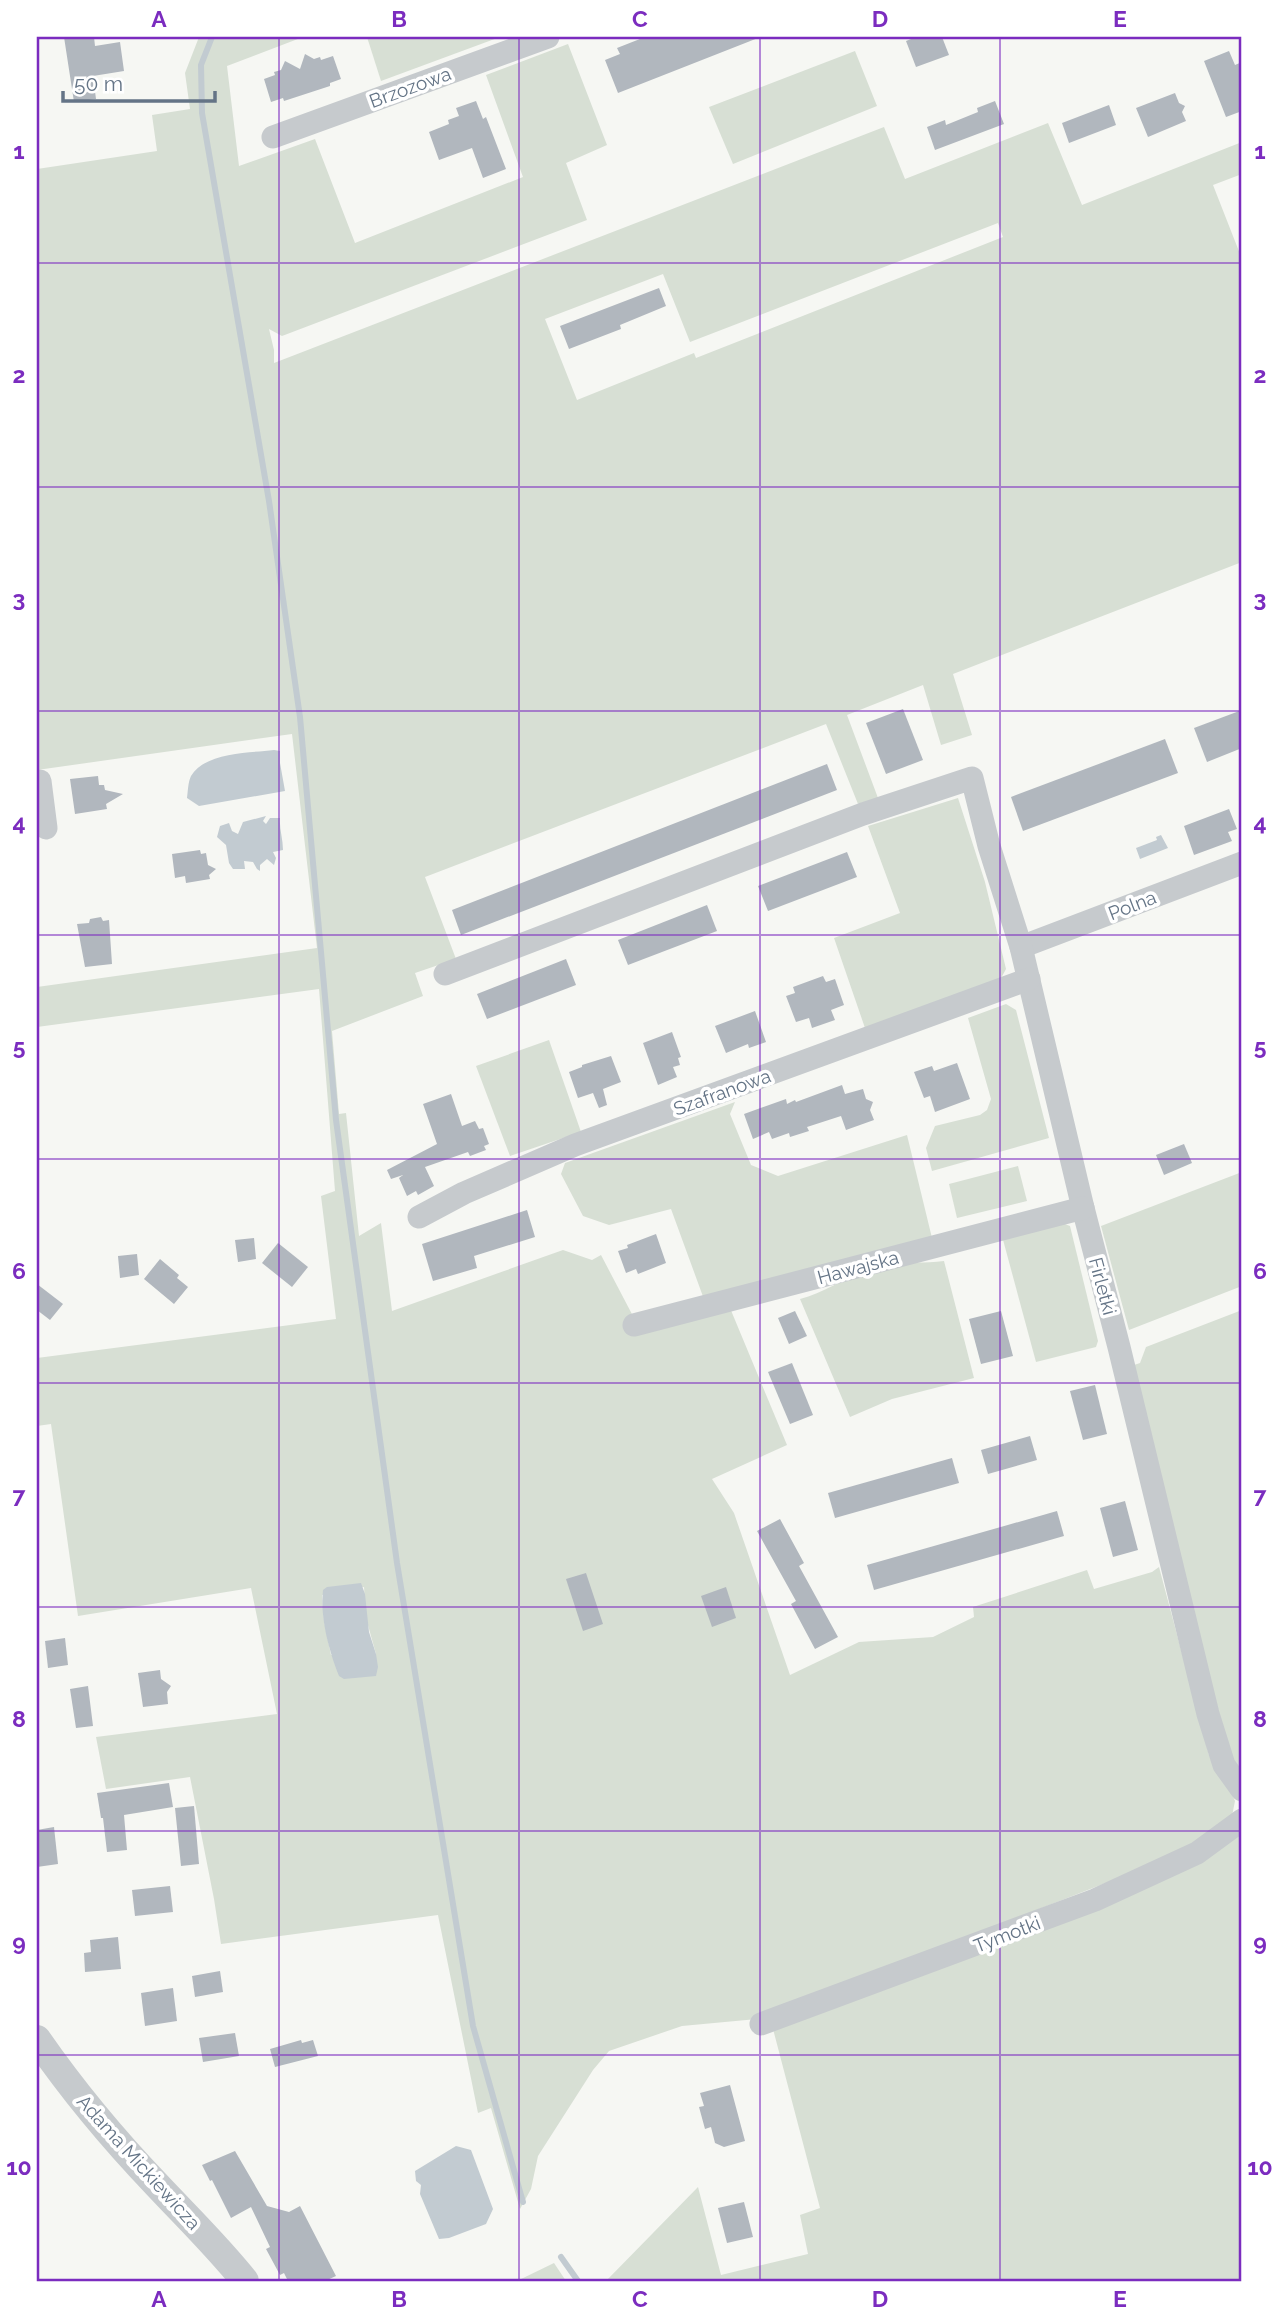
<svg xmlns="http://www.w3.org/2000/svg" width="1279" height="2318" font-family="Raleway,sans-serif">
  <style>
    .green { fill: #d7dfd4; fill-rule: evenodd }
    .water { fill: #c2cbd1 }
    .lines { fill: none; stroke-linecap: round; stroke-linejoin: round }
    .stream { stroke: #c2cbd1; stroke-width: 6 }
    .building { fill: #b1b7be }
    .minor { stroke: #c6cacd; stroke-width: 23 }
    .tertiary { stroke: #c6cacd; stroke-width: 28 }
    .grid { fill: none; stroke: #7b2cbf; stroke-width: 2; stroke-opacity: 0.55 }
    .labels { text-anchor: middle; stroke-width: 7; stroke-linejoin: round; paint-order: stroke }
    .street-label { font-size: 19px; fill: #647486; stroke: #fff }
    .neatline { fill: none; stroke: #7b2cbf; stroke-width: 2.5 }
    .grid-label { font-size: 23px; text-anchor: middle; font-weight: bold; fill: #7b2cbf }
  </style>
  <rect width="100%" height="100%" fill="#f6f7f3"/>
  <g class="green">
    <path d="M199,37H303L227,66L239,166L315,139L355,243L523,177L486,75L568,44L607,145L566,163L587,220L282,336L269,329L274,350V363L884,127L905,179L1048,123L1082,205L1242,142V174L1213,185L1242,259V562L953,674L972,735L941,745L923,685L847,715L878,798L858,804L826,724L425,877L456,959L415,973L423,996L332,1031L339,1114L346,1113L359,1236L381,1223L392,1311L563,1250L592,1260L601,1255L634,1318L730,1308L787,1445L712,1479L734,1513L790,1675L859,1642L933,1637L974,1617L973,1607L1087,1570L1094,1589L1152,1572L1159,1567L1209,1755L1230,1790L1235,1801L1232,1816L1185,1852L757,2019L682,2026L609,2051L593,2070L538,2156L531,2189L520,2209L491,2108L478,2113L438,1915L221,1944L214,1899L190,1777L106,1789L96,1737L277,1714L251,1588L78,1616L51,1424L37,1426V1358L336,1319L321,1196L335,1191L319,989L37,1027V987L317,948L292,734L37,770V169L157,151L152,115L190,109L185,73ZM998,223L1003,237L696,358L694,353L577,400L545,319L663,274L690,342ZM364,1587L366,1618L376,1654L331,1655L324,1621L322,1595Z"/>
    <polygon points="367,37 500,37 381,81"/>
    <polygon points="855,51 877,106 733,164 709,107"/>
    <polygon points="958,798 985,882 1006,969 1000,980 865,1028 834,938 900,913 868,826"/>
    <polygon points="1006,1004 1016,1010 1049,1138 932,1171 926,1148 935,1126 980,1115 987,1110 991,1099 968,1018"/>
    <polygon points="549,1040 581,1132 510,1156 476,1066"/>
    <polygon points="735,1102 730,1114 751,1165 778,1176 907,1135 932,1238 705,1302 671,1209 609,1225 583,1216 561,1174 565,1163"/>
    <polygon points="1018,1166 1027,1201 957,1218 949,1184"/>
    <polygon points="1242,1172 1242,1286 1129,1330 1101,1226"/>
    <polygon points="1057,1221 1070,1226 1098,1341 1096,1347 1036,1362 1002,1236"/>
    <path d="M944,1261L974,1378L892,1399L850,1417L800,1299C830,1291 859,1268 888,1264C906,1261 925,1264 944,1261Z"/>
    <polygon points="1242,1310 1242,1773 1231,1760 1131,1366 1140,1363 1146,1347"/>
    <polygon points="1242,1831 1242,2281 606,2281 698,2187 721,2275 808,2254 800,2215 820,2208 773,2029"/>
    <polygon points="554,2263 566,2281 517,2281"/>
  </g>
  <g class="water">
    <path d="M274,750L280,751V763L285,791L199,806L187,798C188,791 188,782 191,776C205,752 250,753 274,750Z"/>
    <path d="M266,816L263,821L266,824L270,818H280C279,828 283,839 283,850L273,852L276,858L274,865L267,859L260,865V871L257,869L253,862L244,861L245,869H233L229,863L226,845L217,837L220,826L229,823L232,831L238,834L243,822Z"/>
    <polygon points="1161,835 1168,848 1140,859 1136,848 1157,840 1156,837"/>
    <path d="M361,1583L365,1594L369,1632L376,1654L378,1667L376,1676L344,1679L339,1676C329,1650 320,1619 323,1590L327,1587Z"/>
    <polygon points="456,2146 471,2150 493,2209 486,2224 449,2238 439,2239 420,2194 421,2185 416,2181 415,2171"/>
  </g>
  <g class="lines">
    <g class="stream">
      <polyline points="212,37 201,65 202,113 269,501 300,717 336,1120 397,1563 473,2026 523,2202"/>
      <polyline points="561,2257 578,2281"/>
    </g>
  </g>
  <g class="building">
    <polygon points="64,37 94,37 95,46 120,42 124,71 93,76 96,99 74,102"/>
    <polygon points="645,37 758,37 758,38 618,93 605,60 620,54 617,48"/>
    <polygon points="916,37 942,37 949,55 916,67 906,41"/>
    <polygon points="1229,51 1235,65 1242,62 1242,111 1226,117 1204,61"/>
    <polygon points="305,54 314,59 320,57 321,60 333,56 341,79 330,83 330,86 284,101 283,98 271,102 264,79 275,75 274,72 281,70 285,61 300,69"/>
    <polygon points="1175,93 1179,103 1185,106 1182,112 1186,121 1148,137 1136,108"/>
    <polygon points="476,101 483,119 486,117 506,169 483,178 472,148 439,160 429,132 449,124 448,120 459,116 456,108"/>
    <polygon points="995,101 1004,124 935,150 927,127 945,120 946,125 978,112 977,108"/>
    <polygon points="1109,105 1116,125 1069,143 1062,123"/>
    <polygon points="659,288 666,306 620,325 621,329 569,349 560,326"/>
    <polygon points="903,709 923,760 886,774 866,723"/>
    <polygon points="1242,710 1242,748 1207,762 1194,728"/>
    <polygon points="1165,739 1178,773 1023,831 1011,797"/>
    <polygon points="827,764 837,790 461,935 452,910"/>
    <polygon points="98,776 99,785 104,785 105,790 123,794 106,804 107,809 75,814 70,779"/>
    <polygon points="1229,809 1237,829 1228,832 1232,841 1194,855 1184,826"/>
    <polygon points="200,850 201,854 206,853 208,865 216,869 209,875 210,879 186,883 185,876 175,878 172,854"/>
    <polygon points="847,852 857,877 768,911 758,886"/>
    <polygon points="707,905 717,931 628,965 618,940"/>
    <polygon points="101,917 103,921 109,920 112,964 85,967 77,924 89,923 90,919"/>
    <polygon points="566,959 576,985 487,1019 477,994"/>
    <polygon points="823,976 826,982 835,979 844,1005 831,1010 835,1020 812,1028 809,1018 796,1022 786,996 795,993 793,987"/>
    <polygon points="755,1011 766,1042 749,1048 748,1044 726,1053 715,1026"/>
    <polygon points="672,1032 681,1057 678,1058 680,1065 673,1067 677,1077 658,1085 643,1043"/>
    <polygon points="611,1056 621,1082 603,1089 607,1105 599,1108 593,1093 578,1098 569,1072 582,1067 582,1065"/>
    <polygon points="957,1063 970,1099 935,1112 930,1096 924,1098 914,1072 932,1066 934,1071"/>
    <polygon points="842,1085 845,1094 863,1089 866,1099 873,1102 870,1110 874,1120 846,1130 841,1116 807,1127 809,1131 790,1137 789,1133 772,1139 769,1132 753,1139 744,1114 786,1099 787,1104 795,1100 796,1102"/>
    <polygon points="451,1094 462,1126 475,1121 479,1129 483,1128 489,1144 484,1146 486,1150 470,1156 468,1152 425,1167 434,1186 418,1195 416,1191 407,1196 399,1178 403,1175 391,1179 387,1170 437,1144 423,1104"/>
    <polygon points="1184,1144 1192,1163 1164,1175 1156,1155"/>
    <polygon points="527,1210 535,1237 474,1256 477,1268 433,1281 422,1244"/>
    <polygon points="656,1234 666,1263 638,1274 636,1269 626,1273 618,1251 628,1248 627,1245"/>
    <polygon points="254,1238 256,1259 238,1262 235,1240"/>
    <polygon points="278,1243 308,1267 292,1287 262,1263"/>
    <polygon points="137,1254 139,1275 120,1278 118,1256"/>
    <polygon points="160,1259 179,1275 177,1278 188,1287 174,1304 144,1279"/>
    <polygon points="37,1284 63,1304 50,1320 37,1310"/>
    <polygon points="795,1311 807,1336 789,1344 778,1318"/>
    <polygon points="1001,1311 1013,1356 981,1364 969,1319"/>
    <polygon points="792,1363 813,1415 790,1424 768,1372"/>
    <polygon points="1095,1385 1107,1434 1083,1440 1070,1391"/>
    <polygon points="1030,1436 1037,1460 988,1474 981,1450"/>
    <polygon points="952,1458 959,1483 835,1518 828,1493"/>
    <polygon points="1125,1501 1138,1550 1113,1557 1100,1508"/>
    <polygon points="1057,1511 1064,1536 874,1590 867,1565"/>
    <polygon points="780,1519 804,1563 799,1566 838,1637 815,1649 791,1604 796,1601 757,1531"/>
    <polygon points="586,1573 603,1624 583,1631 566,1579"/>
    <polygon points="726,1587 736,1618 712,1627 701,1596"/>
    <polygon points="65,1638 68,1665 48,1668 45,1641"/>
    <polygon points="160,1670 161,1679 171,1686 167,1692 168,1704 143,1707 138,1673"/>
    <polygon points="88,1686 93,1726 76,1728 70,1689"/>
    <polygon points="169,1783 173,1807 124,1815 127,1850 107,1852 103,1818 101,1818 97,1793"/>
    <polygon points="194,1806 199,1864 181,1866 175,1808"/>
    <polygon points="54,1827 58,1864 37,1867 37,1830"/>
    <polygon points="170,1886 173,1912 135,1916 132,1890"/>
    <polygon points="118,1937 121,1969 85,1972 84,1953 91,1952 90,1940"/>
    <polygon points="220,1971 223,1992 195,1997 192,1976"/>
    <polygon points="173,1988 177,2021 145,2026 141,1993"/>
    <polygon points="235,2033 239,2056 203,2062 199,2038"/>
    <polygon points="301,2040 302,2043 313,2040 318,2056 275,2067 270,2049"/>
    <polygon points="730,2085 745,2141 724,2147 715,2143 711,2127 705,2129 699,2107 704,2106 700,2093"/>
    <polygon points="235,2151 267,2206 289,2212 300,2206 336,2276 325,2281 292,2281 287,2279 284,2273 280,2275 266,2249 270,2247 251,2207 231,2218 212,2180 210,2181 202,2165"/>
    <polygon points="744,2202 753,2237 727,2243 718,2208"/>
  </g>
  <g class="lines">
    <g class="minor">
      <polyline points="273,137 548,37"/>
      <polyline points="37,781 40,781 46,828"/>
      <polyline points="1021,947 1242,863"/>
      <polyline points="445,974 863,814 972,778 989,846 1021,947 1083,1208 1119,1347 1208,1714 1224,1765 1242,1790"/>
      <polyline points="419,1217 464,1193 575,1145 1029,979"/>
      <polyline points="634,1325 1083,1208"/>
      <polyline points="761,2024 1095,1900 1197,1853 1242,1820"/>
    </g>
    <path class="tertiary" d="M37,2039C73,2091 114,2140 157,2185C187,2217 218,2247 245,2281"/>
  </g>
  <path class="grid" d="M279,37V2281M519,37V2281M760,37V2281M1000,37V2281M37,263H1242M37,487H1242M37,711H1242M37,935H1242M37,1159H1242M37,1383H1242M37,1607H1242M37,1831H1242M37,2055H1242"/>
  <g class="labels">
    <g class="street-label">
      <text transform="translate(410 87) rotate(-20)" y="7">Brzozowa</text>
      <text transform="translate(1132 905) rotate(-21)" y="7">Polna</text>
      <text transform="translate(722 1092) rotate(-20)" y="7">Szafranowa</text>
      <text transform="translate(858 1267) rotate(-15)" y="7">Hawajska</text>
      <text transform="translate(1103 1286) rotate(75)" y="7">Firletki</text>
      <text transform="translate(1007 1934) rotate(-21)" y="7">Tymotki</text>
      <text transform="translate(139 2162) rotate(48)" y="7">Adama Mickiewicza</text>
    </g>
  </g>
  <rect width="1279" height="2318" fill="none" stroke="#ffffff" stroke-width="77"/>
  <path d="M63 91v10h152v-10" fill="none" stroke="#647486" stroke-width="3.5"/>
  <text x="74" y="91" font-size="21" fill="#647486" stroke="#ffffff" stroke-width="5" paint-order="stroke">50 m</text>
  <rect x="38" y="38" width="1202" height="2242" class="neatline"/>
  <g class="grid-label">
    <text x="159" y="27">A</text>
    <text x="399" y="27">B</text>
    <text x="640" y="27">C</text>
    <text x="880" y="27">D</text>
    <text x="1120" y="27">E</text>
    <text x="19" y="159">1</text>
    <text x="1260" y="159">1</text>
    <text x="19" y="383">2</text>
    <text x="1260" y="383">2</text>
    <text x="19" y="607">3</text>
    <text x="1260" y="607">3</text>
    <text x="19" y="831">4</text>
    <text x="1260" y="831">4</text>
    <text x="19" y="1055">5</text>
    <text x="1260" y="1055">5</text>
    <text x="19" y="1279">6</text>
    <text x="1260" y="1279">6</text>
    <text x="19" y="1503">7</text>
    <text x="1260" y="1503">7</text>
    <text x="19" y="1727">8</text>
    <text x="1260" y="1727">8</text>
    <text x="19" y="1951">9</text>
    <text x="1260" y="1951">9</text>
    <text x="19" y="2175">10</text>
    <text x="1260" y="2175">10</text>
    <text x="159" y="2307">A</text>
    <text x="399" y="2307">B</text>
    <text x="640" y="2307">C</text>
    <text x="880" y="2307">D</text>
    <text x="1120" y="2307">E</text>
  </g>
</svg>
